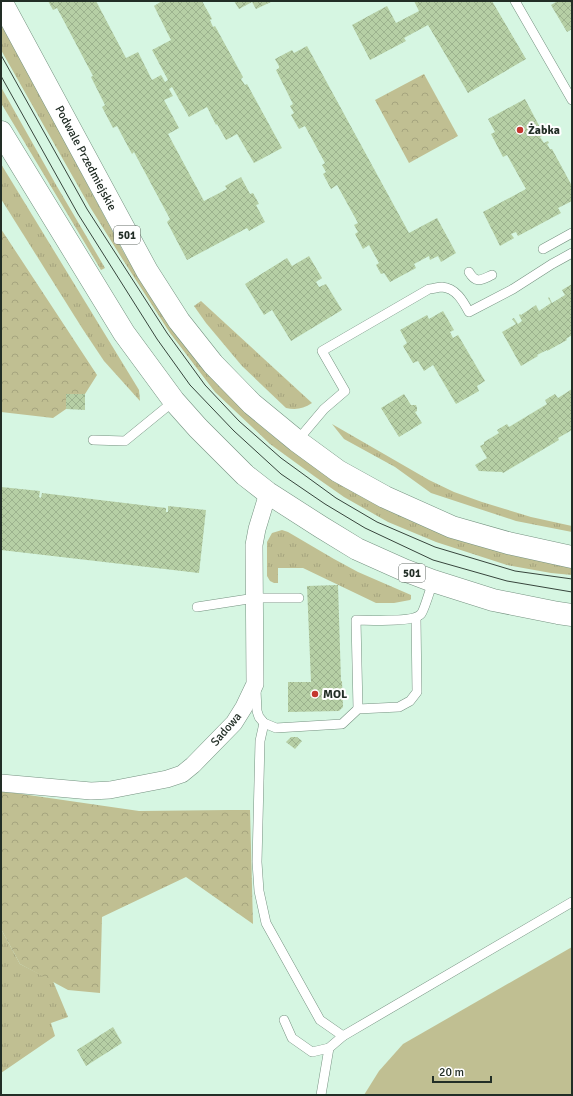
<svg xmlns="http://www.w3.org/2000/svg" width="573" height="1096" font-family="Signika,sans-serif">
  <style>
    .grass { fill: url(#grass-tufts) }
    .forest { fill: url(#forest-crowns) }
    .garden { fill: #c0bf92 }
    .building { fill: url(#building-cross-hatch) }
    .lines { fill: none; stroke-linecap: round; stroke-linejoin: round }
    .service-casing { stroke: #759280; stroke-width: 10 }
    .minor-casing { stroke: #759280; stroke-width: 18 }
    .primary-casing { stroke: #759280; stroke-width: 23 }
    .service { stroke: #fff; stroke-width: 9 }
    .minor { stroke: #fff; stroke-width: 17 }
    .primary { stroke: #fff; stroke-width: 22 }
    .tram { stroke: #37453c; stroke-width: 1 }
    .poi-dot { fill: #c4362f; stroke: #fff; stroke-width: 1.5 }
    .labels { text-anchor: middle; stroke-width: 4; stroke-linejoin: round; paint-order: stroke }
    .shield { fill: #fff; stroke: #646d67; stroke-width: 1 }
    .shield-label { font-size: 11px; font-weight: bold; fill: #222e26 }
    .poi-label { font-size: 12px; font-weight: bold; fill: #222e26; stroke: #fff; text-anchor: start }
    .street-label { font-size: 12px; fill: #222e26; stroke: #fff }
  </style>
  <defs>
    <pattern id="grass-tufts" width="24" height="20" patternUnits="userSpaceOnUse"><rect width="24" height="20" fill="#c0bf92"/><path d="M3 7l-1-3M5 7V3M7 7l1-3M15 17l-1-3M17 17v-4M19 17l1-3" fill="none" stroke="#a5a47e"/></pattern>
    <pattern id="forest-crowns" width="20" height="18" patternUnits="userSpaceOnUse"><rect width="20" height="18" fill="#c0bf92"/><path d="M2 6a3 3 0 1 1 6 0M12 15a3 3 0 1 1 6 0" fill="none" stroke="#a5a47e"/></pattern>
    <pattern id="building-cross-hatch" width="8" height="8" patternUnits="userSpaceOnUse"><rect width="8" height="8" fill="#b6cfa5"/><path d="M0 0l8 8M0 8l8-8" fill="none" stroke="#9cb28e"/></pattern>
  </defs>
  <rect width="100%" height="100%" fill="#d6f6e2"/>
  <g class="grass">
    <polygon points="1,20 83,176 123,251 142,283 253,418 267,431 299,456 572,567 572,575 551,573 507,565 436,542 388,522 344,497 314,476 270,444 215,392 170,333 123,260 90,207 1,50"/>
    <polygon points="1,87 55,183 105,268 101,270 1,103"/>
    <polygon points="1,164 139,390 140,401 104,361 82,328 1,199"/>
    <path d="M201,301L312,403C303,409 296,410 286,408L242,366L206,323L194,306Z"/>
    <polygon points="332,424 429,480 454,492 482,502 531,517 572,526 572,532 516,521 431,493 395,467 344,439"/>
    <polygon points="282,530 288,532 334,559 358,572 411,595 411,599 410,600 394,603 376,603 303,568 278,568 278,583 274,583 270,581 267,576 267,542 272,533"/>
    <polygon points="1,929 20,964 53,981 68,1017 51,1023 55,1036 1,1073"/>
  </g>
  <g class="forest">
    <polygon points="424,74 458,136 409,163 375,100"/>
    <polygon points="1,229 97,375 85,394 66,394 66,409 53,418 1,412"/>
    <polygon points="1,791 139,811 229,810 250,810 253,924 186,877 102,917 100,993 68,990 20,964 1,929"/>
  </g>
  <polygon class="garden" points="572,947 572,1095 364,1095 379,1071 403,1044"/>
  <g class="building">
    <polygon points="48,1 96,1 126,58 138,52 152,80 161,75 165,82 168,80 152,50 171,40 154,6 162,1 202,1 212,19 210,20 213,27 215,26 243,77 241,79 245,85 247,84 282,148 254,163 237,134 226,140 217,124 216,125 207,107 189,117 172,87 169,89 173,96 164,100 179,128 168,134 204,201 227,189 225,186 241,177 250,194 253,193 259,204 256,205 265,222 249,231 247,228 187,260 167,222 170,219 134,152 132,154 117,126 113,128 102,107 105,105 91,77 93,76 57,8 53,10"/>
    <polygon points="234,1 270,1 271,2 256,9 252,2 239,9"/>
    <polygon points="414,1 492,1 526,59 468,93 428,25 404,38 406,41 370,60 352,25 387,6 396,23 419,11"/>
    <polygon points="555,1 572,1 572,29 567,32 551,5 556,2"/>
    <polygon points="307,46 409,233 437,218 456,253 441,262 438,256 430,260 429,256 414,264 416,268 390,282 384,273 381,274 376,265 379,263 369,245 363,249 355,234 358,232 354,225 358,223 337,185 331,189 323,174 326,172 322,165 325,163 305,126 299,129 291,115 294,113 290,106 293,104 276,70 279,68 279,66 275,59 292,50 294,53"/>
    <polygon points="525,99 544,135 540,137 544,143 548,141 549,143 547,144 550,149 552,149 572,186 572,201 558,208 561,213 518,236 516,232 511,234 514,238 500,246 483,212 526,189 507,155 503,157 491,134 495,132 488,119"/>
    <polygon points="309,256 322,278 316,282 319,287 326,284 342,310 291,341 272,310 264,315 245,284 287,258 292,266"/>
    <polygon points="572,284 572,335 566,339 567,340 547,351 547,350 537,355 538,356 521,366 502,332 516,324 512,319 514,318 518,324 522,321 519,315 520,314 521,315 536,305 539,311 551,303 548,298 549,297 552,303 565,295 562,290"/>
    <polygon points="443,311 454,330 450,332 453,338 458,335 485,381 477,386 479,391 456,404 433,365 424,371 418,361 413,363 403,346 407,343 400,330 427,315 429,319"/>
    <polygon points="572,389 572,430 558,438 559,440 503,473 502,472 479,471 475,465 487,458 480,446 484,444 484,442 499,433 497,430 507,424 509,427 547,404 545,400 555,394 558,398"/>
    <polygon points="66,394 85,394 85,410 66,409"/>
    <polygon points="404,394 411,405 416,405 417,408 417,411 415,412 422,423 399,437 381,408"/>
    <polygon points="1,487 40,491 39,497 41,498 42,493 166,508 166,512 168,512 168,506 206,510 199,573 1,550"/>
    <polygon points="338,585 341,681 342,681 343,707 339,711 288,712 288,682 311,682 307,586"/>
    <polygon points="291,737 297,737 302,741 295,749 286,742"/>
    <polygon points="113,1027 122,1043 86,1066 77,1050"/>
  </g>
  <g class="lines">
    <defs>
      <g id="service">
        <polyline points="515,1 572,100"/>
        <polyline points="543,249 572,233"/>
        <path d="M469,272C476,284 481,280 492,275"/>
        <polyline points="93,440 125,441 174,401"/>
        <path d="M297,441L324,409L345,391L322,351L429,289C433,289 438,287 442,287C456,288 463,301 469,312L513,289L552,264L572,253"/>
        <polyline points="197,607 255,598 299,598"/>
        <polyline points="256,690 257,711 259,717 264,723 276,728 342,724 358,709 399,707 410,701 417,692 416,618"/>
        <path d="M358,709L356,620C369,620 413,623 421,614C424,611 431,587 433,581"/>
        <polyline points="264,723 260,741 257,862 259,891 266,923 320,1020 343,1036"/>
        <polyline points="284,1020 292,1038 312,1052 329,1048 343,1036 572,902"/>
        <polyline points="321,1095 329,1048"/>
      </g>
      <polyline id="minor" points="1,783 91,791 110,790 167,779 182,774 193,765 234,723 244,707 255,684 254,545 257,529 268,493"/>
      <g id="primary">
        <polyline points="1,1 147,271 179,321 213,364 252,404 297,441 338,471 385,497 452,527 508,543 572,557"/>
        <polyline points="1,132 124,333 174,401 198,428 245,475 268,493 321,527 357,549 404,570 433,581 493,600 558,613 572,615"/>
      </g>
    </defs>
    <use href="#service" class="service-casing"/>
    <use href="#minor" class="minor-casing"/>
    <use href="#primary" class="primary-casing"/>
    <use href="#service" class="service"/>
    <use href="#minor" class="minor"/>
    <use href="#primary" class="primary"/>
    <g class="tram">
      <polyline points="1,55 87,209 167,333 205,385 239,421 281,458 336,498 377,522 435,547 515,571 572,579"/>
      <polyline points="1,76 78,214 157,339 190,385 234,431 281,474 325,504 365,528 433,560 507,581 572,592"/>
    </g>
  </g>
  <g class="poi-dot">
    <circle cx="520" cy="130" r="4"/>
    <circle cx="315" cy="694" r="4"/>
  </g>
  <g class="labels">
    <g class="shield">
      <rect x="114" y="226" width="26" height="18" rx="3"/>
      <rect x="399" y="564" width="26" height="18" rx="3"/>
    </g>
    <g class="shield-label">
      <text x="127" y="239">501</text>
      <text x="412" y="577">501</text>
    </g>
    <g class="poi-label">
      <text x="528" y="134">Żabka</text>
      <text x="323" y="698">MOL</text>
    </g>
    <g class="street-label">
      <text transform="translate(86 158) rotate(62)" y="4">Podwale Przedmiejskie</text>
      <text transform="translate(226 729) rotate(-49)" y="4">Sadowa</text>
    </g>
  </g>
  <rect width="573" height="1096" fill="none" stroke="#222e26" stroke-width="4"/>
  <path d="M433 1076v6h58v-6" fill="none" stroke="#222e26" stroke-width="2"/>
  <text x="439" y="1076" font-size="12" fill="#222e26" stroke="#ffffff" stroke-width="3" paint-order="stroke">20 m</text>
</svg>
